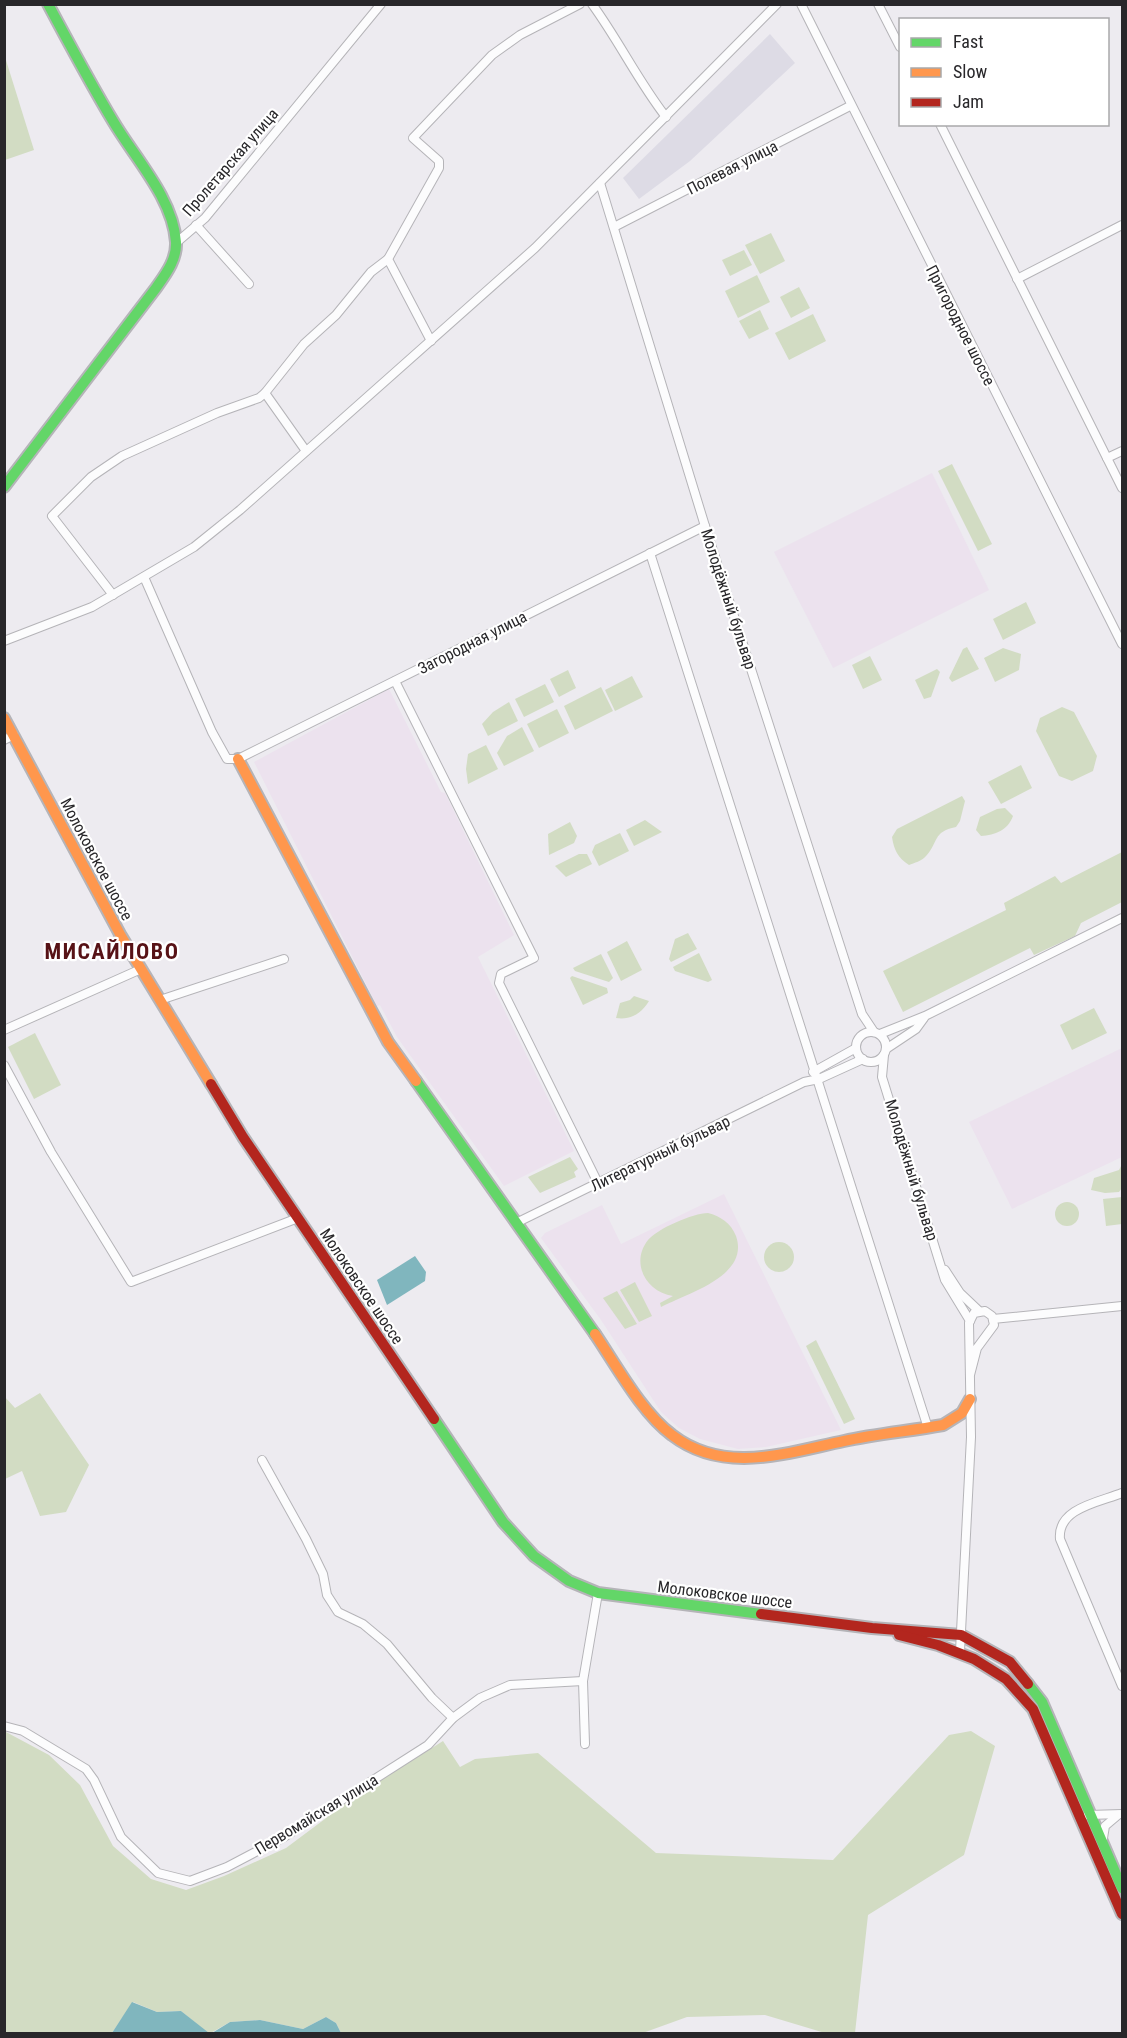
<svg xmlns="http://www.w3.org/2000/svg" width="1127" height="2038" font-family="'Roboto Condensed',sans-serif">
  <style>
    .built { fill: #dddbe5 }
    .education { fill: #ece2ee }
    .green { fill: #d2dcc3 }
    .water { fill: #80b6be }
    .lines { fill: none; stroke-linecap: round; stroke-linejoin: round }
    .street-casing { stroke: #b5b4b8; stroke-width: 10 }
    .fast-casing { stroke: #b5b4b8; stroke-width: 14 }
    .slow-casing { stroke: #b5b4b8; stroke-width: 14 }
    .jam-casing { stroke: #b5b4b8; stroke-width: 14 }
    .street { stroke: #fcfcfd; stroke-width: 8 }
    .fast { stroke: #63d668; stroke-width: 10 }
    .slow { stroke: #ff974d; stroke-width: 10 }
    .jam { stroke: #b3261e; stroke-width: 10 }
    .labels { text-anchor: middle; stroke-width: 4.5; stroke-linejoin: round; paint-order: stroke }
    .street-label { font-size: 16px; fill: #28272a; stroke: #fff }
    .district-label { font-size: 22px; font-weight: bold; letter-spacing: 1.5px; fill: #571216; stroke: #fff }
  </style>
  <rect width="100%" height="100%" fill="#edebf0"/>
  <polygon class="built" points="770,34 795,63 690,161 639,199 623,178"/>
  <g class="education">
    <polygon points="932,473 989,590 833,668 774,552"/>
    <polygon points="389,689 441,792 445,793 514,935 478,957 574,1151 504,1186 397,1037 380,1005 377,1006 254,762"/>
    <polygon points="1122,1048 1122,1157 1012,1209 969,1122"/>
    <polygon points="724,1194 841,1430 766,1447 738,1449 700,1439 679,1428 661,1412 601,1320 541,1238 545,1233 602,1205 621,1244"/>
  </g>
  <g class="green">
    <polygon points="5,57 34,150 5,160 4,160"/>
    <polygon points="771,233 785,261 760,274 745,245"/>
    <polygon points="744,250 752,265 730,276 722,260"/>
    <polygon points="757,275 770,302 738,318 725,291"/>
    <polygon points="799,287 810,308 791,318 780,297"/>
    <polygon points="760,310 769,329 749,339 739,321"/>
    <polygon points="813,314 826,341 789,360 775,333"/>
    <polygon points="952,464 992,544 978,551 938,471"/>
    <polygon points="1026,602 1036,623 1003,640 993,619"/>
    <polygon points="967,647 979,669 952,682 949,678 963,649"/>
    <polygon points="1003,648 1021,654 1019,670 995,682 984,658"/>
    <polygon points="870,656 882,680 863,689 852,665"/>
    <polygon points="937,669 940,672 931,697 924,699 915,680"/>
    <polygon points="568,670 576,688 559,697 550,679"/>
    <polygon points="632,676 643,697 615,711 605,690"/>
    <polygon points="545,684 554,702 524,717 515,699"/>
    <polygon points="601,687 613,711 575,730 564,706"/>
    <polygon points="509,702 518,721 488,736 482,724 493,712"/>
    <polygon points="1062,707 1074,712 1097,756 1093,771 1072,781 1059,776 1036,731 1040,718"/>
    <polygon points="557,709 569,733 539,748 527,724"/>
    <polygon points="522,727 534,751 504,766 497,753 507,736"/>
    <polygon points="486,745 498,769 468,784 466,769 468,754"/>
    <polygon points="1021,765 1032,788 1001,804 988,782"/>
    <path d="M962,796L965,801L960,821L956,827C932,832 939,842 926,856C922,861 914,863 909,865C898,858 894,850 892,837L897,829Z"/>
    <path d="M1005,808L1013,816C1008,830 995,835 981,836L976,830L980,817L997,809Z"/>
    <polygon points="645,820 662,832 634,846 626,830"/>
    <polygon points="570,822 577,836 574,843 549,855 548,834"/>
    <polygon points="620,833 629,851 599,866 592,852 595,845"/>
    <polygon points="1122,852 1122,902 1081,923 1075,936 1034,955 1030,948 903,1012 883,971 1006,910 1004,903 1055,876 1061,883"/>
    <polygon points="579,854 587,854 592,864 566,877 555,866"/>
    <polygon points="688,933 697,949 671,962 669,959 675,939"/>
    <polygon points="627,941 642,970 621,981 607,952"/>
    <polygon points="699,953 712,980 708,982 675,971 673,967"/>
    <polygon points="601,954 613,978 609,982 575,971 573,968"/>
    <polygon points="572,976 607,988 608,993 583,1005 570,978"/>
    <path d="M634,996L649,1001C641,1014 631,1020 616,1018L620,1003L630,1000Z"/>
    <polygon points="1094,1008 1107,1033 1072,1050 1060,1025"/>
    <polygon points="35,1033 61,1085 34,1099 8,1047"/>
    <polygon points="570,1157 578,1169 574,1172 576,1177 540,1193 528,1177"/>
    <polygon points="1122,1164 1122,1188 1119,1192 1105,1193 1091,1190 1094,1178 1119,1170"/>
    <polygon points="1122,1197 1122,1224 1106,1226 1103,1199"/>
    <circle cx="1067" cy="1214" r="12"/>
    <path d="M708,1213C720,1216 731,1223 736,1236C750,1276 688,1293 661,1307L660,1303L673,1296C646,1292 630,1263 648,1240C657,1229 693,1213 708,1213Z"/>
    <circle cx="779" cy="1257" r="15"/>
    <polygon points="635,1282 652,1316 639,1322 620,1290"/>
    <polygon points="617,1291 637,1324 625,1329 603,1298"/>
    <polygon points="816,1340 855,1419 844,1424 806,1346"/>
    <polygon points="40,1393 89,1465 66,1512 40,1516 22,1471 5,1479 4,1396 15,1408"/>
    <polygon points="971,1731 995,1746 964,1855 868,1915 855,2033 825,2033 765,2015 687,2017 640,2034 341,2033 336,2023 326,2017 303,2029 260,2020 230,2022 209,2034 181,2011 157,2012 133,2002 112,2033 5,2034 6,1732 49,1755 80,1785 113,1846 151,1879 186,1890 224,1876 286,1848 357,1795 443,1741 460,1767 475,1759 538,1753 656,1853 833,1860 949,1735"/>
  </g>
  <g class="water">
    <polygon points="415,1256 426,1272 425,1281 387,1305 377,1280"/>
    <polygon points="132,2002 157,2012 181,2011 209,2033 112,2033"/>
    <polygon points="326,2017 336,2023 341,2033 212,2033 230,2022 260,2020 303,2029"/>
  </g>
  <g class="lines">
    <defs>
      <g id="street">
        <path d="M592,4C619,41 638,81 666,117"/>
        <polyline points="801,4 1122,644"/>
        <polyline points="878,4 900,47"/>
        <polyline points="940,124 1122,488"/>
        <polyline points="600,183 705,526 862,1014 874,1032"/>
        <polyline points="196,225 249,284"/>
        <polyline points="614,227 850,106"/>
        <polyline points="176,243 205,218 381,4"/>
        <polyline points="1017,279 1122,225"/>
        <polyline points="431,341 388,259 439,168 439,161 413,138 492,55 520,35 580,4"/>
        <polyline points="306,451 265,393 304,344 336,315 371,272 388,259"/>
        <polyline points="1107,458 1122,451"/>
        <polyline points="650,553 928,1428"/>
        <polyline points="144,577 212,732 227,759 238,759 705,526"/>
        <polyline points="113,595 52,516 91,477 122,456 217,413 259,398 265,393"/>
        <polyline points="4,641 92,607 194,547 240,510 535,248 777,4"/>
        <polyline points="395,681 534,958 501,974 499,983 598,1183"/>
        <polyline points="4,740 14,735"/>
        <polyline points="160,1000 284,959"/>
        <polyline points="4,1030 141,969"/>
        <circle cx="871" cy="1047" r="15"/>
        <polyline points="880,1034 925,1016 1122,918"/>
        <polyline points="886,1049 916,1029 924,1018"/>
        <polyline points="884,1055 882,1077 945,1280 970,1321"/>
        <polyline points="4,1065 51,1152 131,1282 298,1218"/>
        <polyline points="813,1072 856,1048"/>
        <polyline points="516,1223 804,1082 819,1079 863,1059"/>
        <polyline points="945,1270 960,1293 979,1311"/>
        <polyline points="993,1319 1122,1306"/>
        <polyline points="262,1460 306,1539 323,1574 327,1595 338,1612 363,1624 387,1644 432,1698 453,1718"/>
        <path d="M1122,1493C1100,1502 1057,1508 1060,1539L1122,1686"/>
        <polyline points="960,1651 971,1437 969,1323 974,1313 985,1311 992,1316 994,1325 977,1348 970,1375"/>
        <polyline points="4,1726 23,1731 86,1769 94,1780 121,1837 158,1873 190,1881 227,1867 284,1837 428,1745 453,1718 480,1698 510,1685 583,1681"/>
        <polyline points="585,1744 583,1681 598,1593"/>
        <polyline points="1088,1815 1122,1814"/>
        <polyline points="1103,1838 1105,1826 1118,1815"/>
      </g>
      <g id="fast">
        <path d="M4,487L156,288C165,275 177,260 176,242C173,198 134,157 113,121C90,83 69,43 48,4"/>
        <polyline points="416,1081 595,1334"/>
        <polyline points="434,1419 503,1522 534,1556 569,1581 598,1593 761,1614"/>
        <polyline points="1028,1684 1042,1702 1122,1888"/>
      </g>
      <g id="slow">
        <polyline points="4,718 121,936 211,1084"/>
        <polyline points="238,759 388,1042 416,1081"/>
        <path d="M595,1334C616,1365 642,1413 672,1435C724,1475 786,1453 844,1441C876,1434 910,1431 943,1425L962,1413L970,1399"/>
      </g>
      <g id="jam">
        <polyline points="211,1084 243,1137 434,1419"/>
        <polyline points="761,1614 872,1628 961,1635 1010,1662 1028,1684"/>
        <polyline points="899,1635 938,1645 974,1659 1006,1679 1033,1709 1122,1914"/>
      </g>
    </defs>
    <use href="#street" class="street-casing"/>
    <use href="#fast" class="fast-casing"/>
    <use href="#slow" class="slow-casing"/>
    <use href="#jam" class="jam-casing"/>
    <use href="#street" class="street"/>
    <use href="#fast" class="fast"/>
    <use href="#slow" class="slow"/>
    <use href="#jam" class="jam"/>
  </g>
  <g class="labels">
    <g class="street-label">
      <text transform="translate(230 162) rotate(-49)" y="6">Пролетарская улица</text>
      <text transform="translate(732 167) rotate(-27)" y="6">Полевая улица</text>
      <text transform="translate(961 325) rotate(63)" y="6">Пригородное шоссе</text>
      <text transform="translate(729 599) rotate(72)" y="6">Молодёжный бульвар</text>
      <text transform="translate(472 642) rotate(-27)" y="6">Загородная улица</text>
      <text transform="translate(97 859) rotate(62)" y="6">Молоковское шоссе</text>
      <text transform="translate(660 1153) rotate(-26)" y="6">Литературный бульвар</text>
      <text transform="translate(912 1170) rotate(73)" y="6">Молодёжный бульвар</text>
      <text transform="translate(362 1286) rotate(56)" y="6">Молоковское шоссе</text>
      <text transform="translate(725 1594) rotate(7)" y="6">Молоковское шоссе</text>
      <text transform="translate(316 1814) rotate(-31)" y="6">Первомайская улица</text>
    </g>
    <g class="district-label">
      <text x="112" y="959">МИСАЙЛОВО</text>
    </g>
  </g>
  <rect width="1127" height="2038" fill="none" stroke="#28272a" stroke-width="12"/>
  <rect x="899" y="18" width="210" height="108" fill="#ffffff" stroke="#a9a9aa" stroke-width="1.5"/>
  <rect x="911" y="38" width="30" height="9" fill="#63d668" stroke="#a9a9aa" stroke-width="1.5"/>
  <text x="953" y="48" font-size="18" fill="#28272a">Fast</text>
  <rect x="911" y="68" width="30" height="9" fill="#ff974d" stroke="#a9a9aa" stroke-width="1.5"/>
  <text x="953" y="78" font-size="18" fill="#28272a">Slow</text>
  <rect x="911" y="98" width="30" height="9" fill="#b3261e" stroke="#a9a9aa" stroke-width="1.5"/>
  <text x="953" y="108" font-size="18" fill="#28272a">Jam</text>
</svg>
